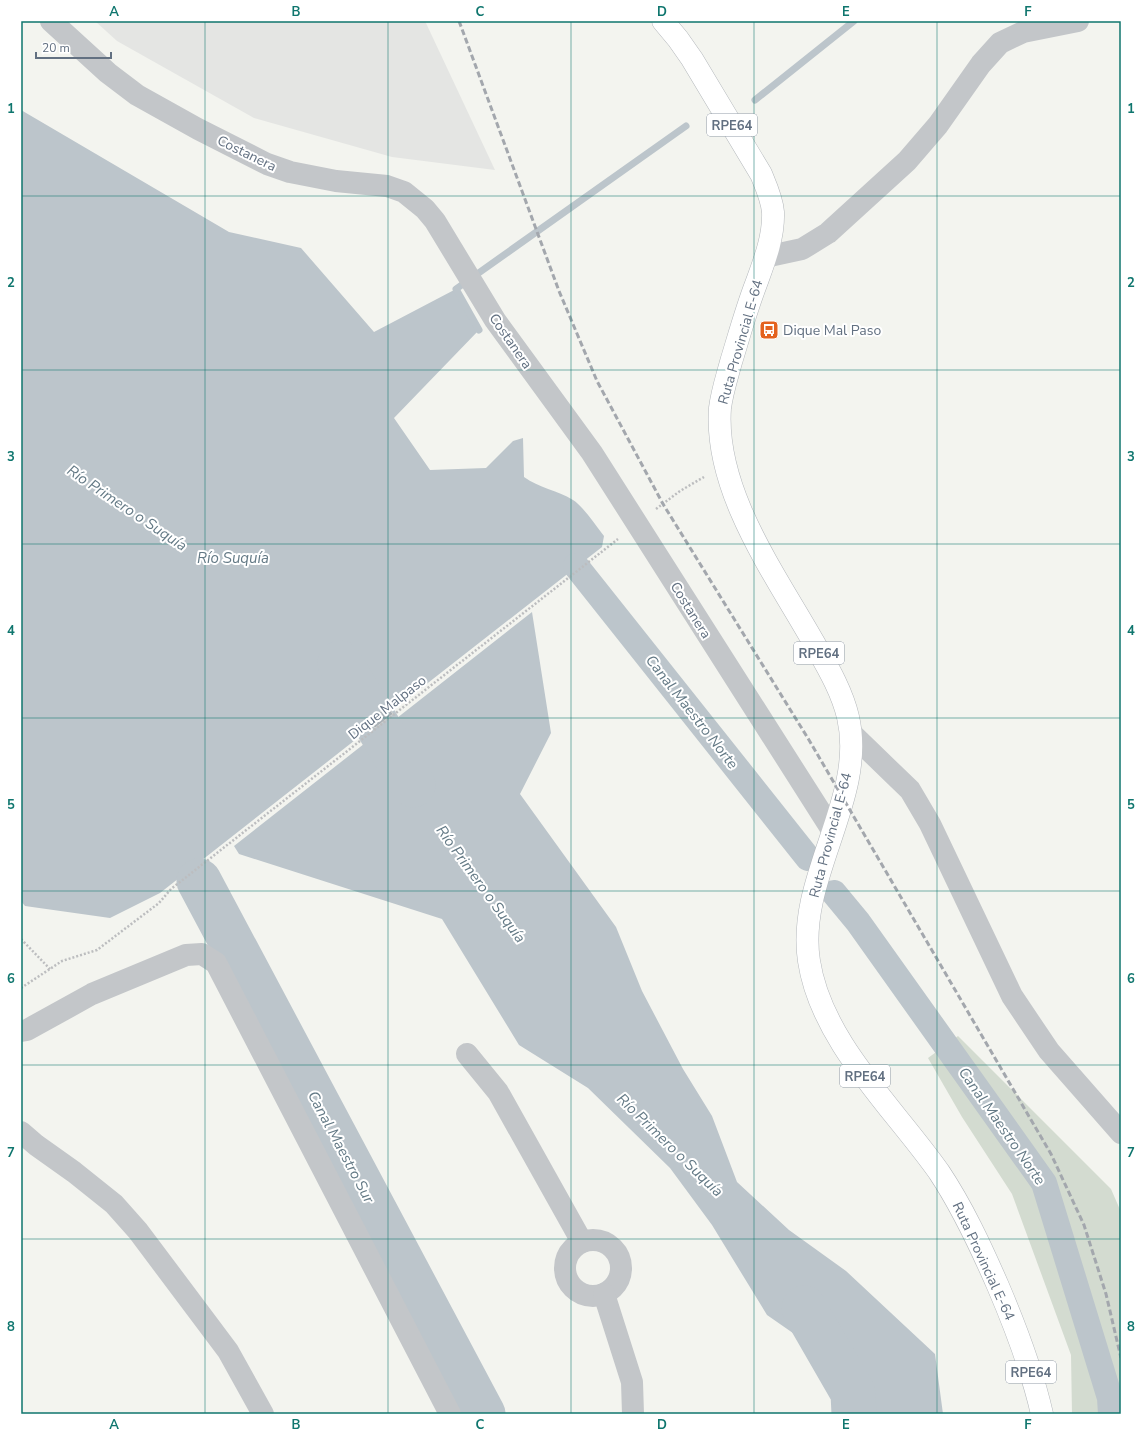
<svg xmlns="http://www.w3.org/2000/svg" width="1142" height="1435" font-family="'Nunito Sans',sans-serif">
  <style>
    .built { fill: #e4e5e3 }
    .green { fill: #d3dbd0 }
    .water { fill: #bcc5cb }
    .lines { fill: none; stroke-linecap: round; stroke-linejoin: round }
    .stream { stroke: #bcc5cb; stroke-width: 7 }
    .canal { stroke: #bcc5cb; stroke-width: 26 }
    .river { stroke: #bcc5cb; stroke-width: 45 }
    .building { fill: #a9b0b6; stroke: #d4d5d2 }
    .major-casing { stroke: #b3b7bb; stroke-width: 23 }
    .path { stroke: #bcbdbf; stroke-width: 2.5; stroke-dasharray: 2 2; stroke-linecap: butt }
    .minor { stroke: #c3c6c9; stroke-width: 22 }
    .major { stroke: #fff; stroke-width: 22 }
    .rail { stroke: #a3a7ad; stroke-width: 3; stroke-dasharray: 6 3; stroke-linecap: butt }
    .grid { fill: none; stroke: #0f766e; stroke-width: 1; stroke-opacity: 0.55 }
    .labels { text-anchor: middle; stroke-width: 4; stroke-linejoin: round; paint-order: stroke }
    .shield { fill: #fff; stroke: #919ba7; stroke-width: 1 }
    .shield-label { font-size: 13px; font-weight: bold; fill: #627081 }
    .street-label { font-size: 14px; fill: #627081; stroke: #fff }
    .poi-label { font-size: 14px; fill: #627081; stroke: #fff; text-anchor: start }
    .water-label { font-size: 15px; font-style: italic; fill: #637985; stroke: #fff }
    .neatline { fill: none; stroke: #0f766e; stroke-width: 1.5 }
    .grid-label { font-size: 13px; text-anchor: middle; font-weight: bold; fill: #0f766e }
  </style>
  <rect width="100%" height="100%" fill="#f3f4ef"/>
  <polygon class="built" points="95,21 425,21 495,170 392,157 254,118 117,41"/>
  <polygon class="green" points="958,1036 1111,1189 1121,1212 1121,1414 1072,1414 1071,1355 1012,1194 962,1117 928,1058"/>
  <g class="water">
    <path d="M21,110L229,232L301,248L374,332L456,289L479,330L394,418L430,470L486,468L513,441L523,438L524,477C539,488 557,490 573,500C583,506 596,526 604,536L602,547L392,711L387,706L368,721L373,726L160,893L110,918L25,906L21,901Z"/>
    <polygon points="532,612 551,733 520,794 616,927 642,991 683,1069 712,1116 737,1182 789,1230 846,1271 935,1354 943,1414 866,1414 862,1381 767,1315 712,1225 670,1168 588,1088 519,1045 442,919 239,854 234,846"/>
  </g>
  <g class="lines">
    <g class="stream">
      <polyline points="755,100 854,21"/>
      <polyline points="479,330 456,289 686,126"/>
    </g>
    <g class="canal">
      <polyline points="576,566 808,858"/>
      <polyline points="834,893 858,922 1044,1183 1110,1398 1111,1414"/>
    </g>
    <g class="river">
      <polyline points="340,663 413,785"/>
      <polyline points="199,881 483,1414"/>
      <polyline points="804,1308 853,1393 854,1414"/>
    </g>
  </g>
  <polygon class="building" points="387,706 393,714 375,728 369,721"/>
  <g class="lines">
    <defs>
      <path id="major" d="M663,21L678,39L692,59L761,174C766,186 772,199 773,212C774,237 764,262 756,284C746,310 739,336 731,362C727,377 722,392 720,408C714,491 775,574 814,643C827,666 842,691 848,717C867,798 796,878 809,961C821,1041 894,1108 939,1172C963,1208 981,1247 998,1286C1016,1328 1032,1370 1042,1414"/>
    </defs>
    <use href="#major" class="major-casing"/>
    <g class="path">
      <polyline points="656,509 680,491 704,477"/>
      <polyline points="21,939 50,969"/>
      <polyline points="21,988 62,961 97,950 159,903 171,889 618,539"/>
    </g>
    <g class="minor">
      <polyline points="51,21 108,73 137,95 198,129 267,164 290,172 336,181 387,186 404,192 425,209 435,221 495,320 592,453 832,830"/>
      <polyline points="765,257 802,249 828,233 907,161 938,125 981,64 1000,43 1023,32 1078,21"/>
      <polyline points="851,733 910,790 930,824 1012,996 1049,1051 1121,1133"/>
      <polyline points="21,1031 27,1030 92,994 186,955 202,954 216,963 450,1414"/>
      <polyline points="467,1054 498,1092 582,1242"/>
      <polyline points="21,1132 36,1145 74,1172 114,1204 138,1231 228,1351 263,1414"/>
      <circle cx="593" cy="1268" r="28"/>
      <polyline points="604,1294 632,1382 633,1414"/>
    </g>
    <use href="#major" class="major"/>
    <polyline class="rail" points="459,21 559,291 597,381 663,504 809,740 1051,1154 1084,1225 1106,1294 1121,1358"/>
  </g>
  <path class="grid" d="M205,21V1414M388,21V1414M571,21V1414M754,21V1414M937,21V1414M21,196H1121M21,370H1121M21,544H1121M21,718H1121M21,891H1121M21,1065H1121M21,1239H1121"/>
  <defs>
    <symbol id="bus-square" viewBox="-11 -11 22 22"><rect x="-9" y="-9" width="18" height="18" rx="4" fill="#e4621f" stroke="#fff"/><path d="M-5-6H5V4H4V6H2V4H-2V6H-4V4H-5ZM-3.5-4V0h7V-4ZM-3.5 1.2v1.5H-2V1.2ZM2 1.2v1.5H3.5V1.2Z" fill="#fff"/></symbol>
  </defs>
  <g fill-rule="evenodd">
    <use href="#bus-square" x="758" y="319" width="22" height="22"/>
  </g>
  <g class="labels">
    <g class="shield">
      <rect x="707" y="114" width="50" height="22" rx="3"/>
      <rect x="794" y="642" width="50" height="22" rx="3"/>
      <rect x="840" y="1065" width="50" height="22" rx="3"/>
      <rect x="1006" y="1361" width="50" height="22" rx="3"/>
    </g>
    <g class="shield-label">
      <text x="732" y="130">RPE64</text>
      <text x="819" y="658">RPE64</text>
      <text x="865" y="1081">RPE64</text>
      <text x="1031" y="1377">RPE64</text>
    </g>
    <g class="street-label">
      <text transform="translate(247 153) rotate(26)" y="5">Costanera</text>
      <text transform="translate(511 341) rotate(55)" y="5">Costanera</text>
      <text transform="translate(740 342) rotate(-74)" y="5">Ruta Provincial E-64</text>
      <text transform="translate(691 610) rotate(58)" y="5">Costanera</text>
      <text transform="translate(387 707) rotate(-38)" y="5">Dique Malpaso</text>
      <text transform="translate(830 835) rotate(-75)" y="5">Ruta Provincial E-64</text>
      <text transform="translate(984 1261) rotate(65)" y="5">Ruta Provincial E-64</text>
    </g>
    <g class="poi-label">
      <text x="783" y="335">Dique Mal Paso</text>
    </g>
    <g class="water-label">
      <text transform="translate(127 508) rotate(34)" y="5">Río Primero o Suquía</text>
      <text x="233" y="563">Río Suquía</text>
      <text transform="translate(692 712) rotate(52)" y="5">Canal Maestro Norte</text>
      <text transform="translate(481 884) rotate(54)" y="5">Río Primero o Suquía</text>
      <text transform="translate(1002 1126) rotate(55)" y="5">Canal Maestro Norte</text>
      <text transform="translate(670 1145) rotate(44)" y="5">Río Primero o Suquía</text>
      <text transform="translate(341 1147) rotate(62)" y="5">Canal Maestro Sur</text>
    </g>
  </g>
  <rect width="1142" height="1435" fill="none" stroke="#ffffff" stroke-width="44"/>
  <path d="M36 52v6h75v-6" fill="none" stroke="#627081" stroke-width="2"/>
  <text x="42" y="52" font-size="12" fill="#627081" stroke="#ffffff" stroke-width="3" paint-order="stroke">20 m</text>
  <rect x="22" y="22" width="1098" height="1391" class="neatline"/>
  <g class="grid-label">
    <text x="114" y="16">A</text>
    <text x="296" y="16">B</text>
    <text x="480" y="16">C</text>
    <text x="662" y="16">D</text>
    <text x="846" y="16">E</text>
    <text x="1028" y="16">F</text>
    <text x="11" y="113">1</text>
    <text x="1131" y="113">1</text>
    <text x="11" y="287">2</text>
    <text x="1131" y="287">2</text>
    <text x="11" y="461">3</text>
    <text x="1131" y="461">3</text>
    <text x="11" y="635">4</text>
    <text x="1131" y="635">4</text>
    <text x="11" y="809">5</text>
    <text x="1131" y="809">5</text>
    <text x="11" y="983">6</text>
    <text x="1131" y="983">6</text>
    <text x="11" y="1157">7</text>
    <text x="1131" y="1157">7</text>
    <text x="11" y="1331">8</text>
    <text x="1131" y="1331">8</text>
    <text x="114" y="1429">A</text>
    <text x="296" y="1429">B</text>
    <text x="480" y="1429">C</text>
    <text x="662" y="1429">D</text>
    <text x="846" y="1429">E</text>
    <text x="1028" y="1429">F</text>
  </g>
</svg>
